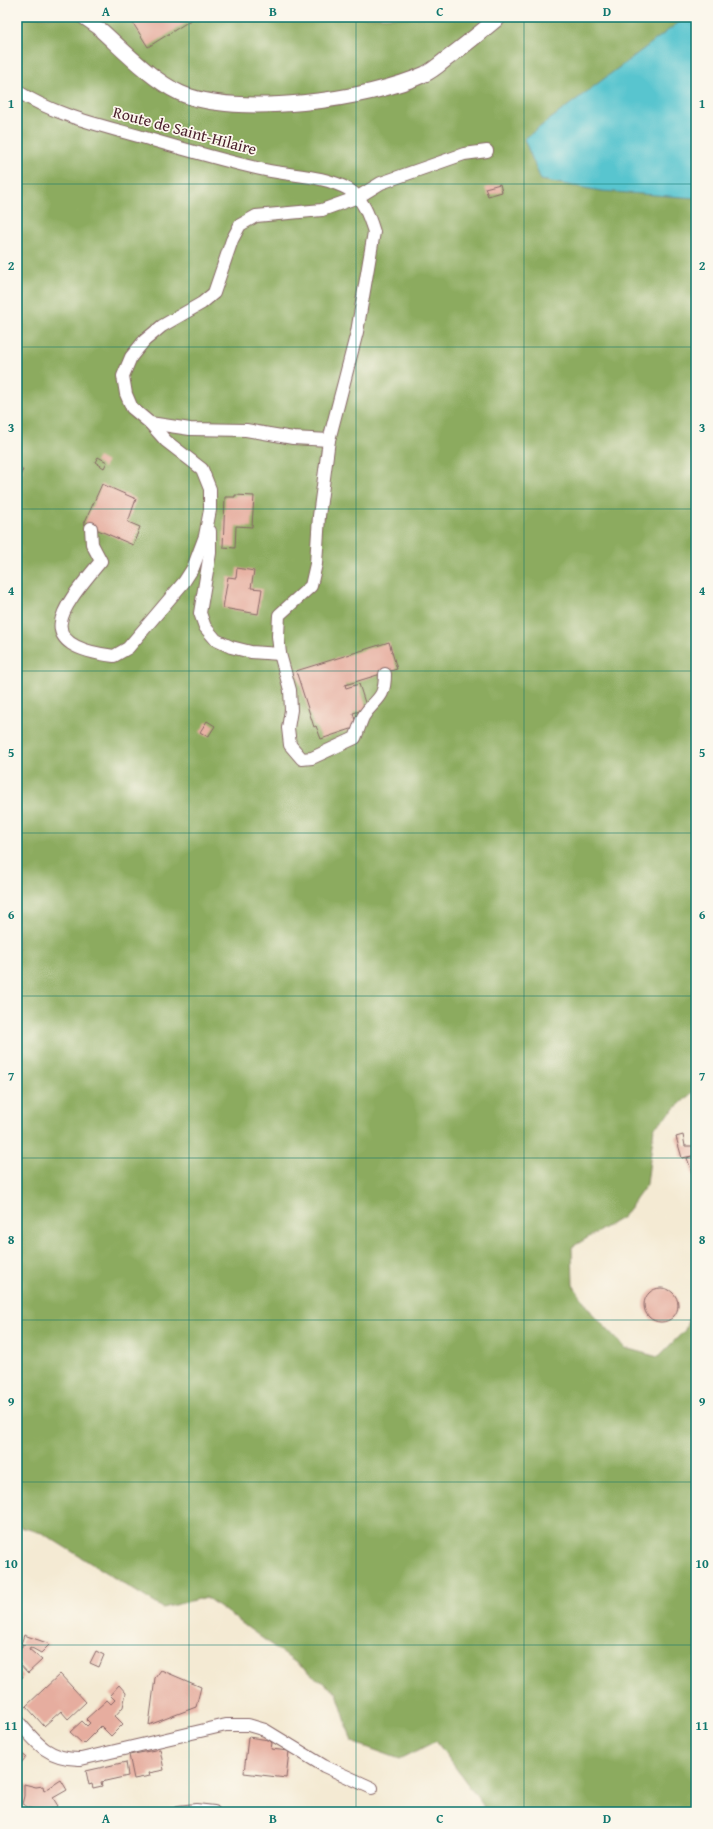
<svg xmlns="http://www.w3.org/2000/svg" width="713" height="1829" font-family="'Gentium Book Plus',serif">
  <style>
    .forest { fill: #8cab5f; stroke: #6b6545 }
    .water { fill: #58c5cf; stroke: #51727d }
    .building { fill: #e6ad9f }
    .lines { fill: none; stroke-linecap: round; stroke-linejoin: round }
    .minor-casing { stroke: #866666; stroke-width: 14 }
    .tertiary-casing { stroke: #866666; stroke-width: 17 }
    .minor { stroke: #fff; stroke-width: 12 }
    .tertiary { stroke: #fff; stroke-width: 15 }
    .grid { fill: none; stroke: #0f766e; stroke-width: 1; stroke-opacity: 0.55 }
    .labels { text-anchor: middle; stroke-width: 3.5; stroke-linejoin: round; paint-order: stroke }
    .street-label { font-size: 16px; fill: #4a1f2b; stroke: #fbf7ec }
    .neatline { fill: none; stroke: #0f766e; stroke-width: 1.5 }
    .grid-label { font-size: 13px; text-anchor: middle; font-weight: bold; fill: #0f766e }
  </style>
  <rect width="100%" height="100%" fill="#fbf7ec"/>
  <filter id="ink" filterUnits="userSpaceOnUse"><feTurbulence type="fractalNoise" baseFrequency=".025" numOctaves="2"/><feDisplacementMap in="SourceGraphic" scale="8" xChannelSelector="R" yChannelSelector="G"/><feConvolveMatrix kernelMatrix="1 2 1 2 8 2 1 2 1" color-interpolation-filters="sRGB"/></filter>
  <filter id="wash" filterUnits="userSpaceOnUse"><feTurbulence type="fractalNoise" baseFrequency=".012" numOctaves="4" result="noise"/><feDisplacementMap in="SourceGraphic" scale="16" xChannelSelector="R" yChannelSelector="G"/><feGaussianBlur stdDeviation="0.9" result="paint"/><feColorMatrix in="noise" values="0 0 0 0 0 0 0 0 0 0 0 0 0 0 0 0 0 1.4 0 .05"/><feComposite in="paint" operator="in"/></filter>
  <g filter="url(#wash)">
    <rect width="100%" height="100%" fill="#f4ead3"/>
    <polygon class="forest" points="17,17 696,17 696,1089 654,1128 647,1184 623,1217 572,1247 573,1285 592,1313 625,1348 658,1357 685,1330 696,1298 696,1812 488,1812 436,1741 400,1759 352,1742 337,1693 206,1597 163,1608 42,1533 17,1526"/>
    <polygon class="water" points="686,17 696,17 696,198 601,191 541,180 524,139"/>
    <g id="blocks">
      <g class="building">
        <polygon points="135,17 193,17 194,18 148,47 131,20"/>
        <polygon points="500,184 502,192 488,196 485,188"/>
        <polygon points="98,457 107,462 104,468 95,462"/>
        <polygon points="17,462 23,471 21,472 21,491 17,490"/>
        <polygon points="102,484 136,499 128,522 140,527 133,545 84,524"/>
        <polygon points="235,495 254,496 252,527 236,526 235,548 223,547 225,497 235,497"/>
        <polygon points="237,568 254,571 251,588 262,589 258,614 223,608 228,577 236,578"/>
        <polygon points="389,642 397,669 345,685 346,688 359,684 367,709 353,713 357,727 321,739 316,726 314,727 296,671"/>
        <polygon points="207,721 215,726 208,737 200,732"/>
        <polygon points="683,1135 685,1146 694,1146 696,1149 696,1184 687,1158 692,1156 682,1158 676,1137"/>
        <circle cx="661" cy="1305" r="17"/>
        <polygon points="24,1635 50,1644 41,1653 30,1647 29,1649 42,1660 28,1673 17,1661 17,1648 25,1645 21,1644"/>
        <polygon points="96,1651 104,1655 99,1667 90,1663"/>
        <polygon points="17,1667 23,1677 17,1681"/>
        <polygon points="161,1670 201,1687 196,1707 149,1725 155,1678"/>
        <polygon points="60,1674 86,1702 68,1719 61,1711 44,1726 26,1706"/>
        <polygon points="119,1685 126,1693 123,1707 115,1716 123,1724 111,1736 101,1726 83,1744 70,1732 82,1721 87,1726 90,1723 86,1719 107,1700 111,1704 115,1700 110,1695"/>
        <polygon points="248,1737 269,1740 272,1743 271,1749 289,1751 286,1778 244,1773"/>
        <polygon points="160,1749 164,1770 149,1773 150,1776 134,1779 129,1755"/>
        <polygon points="17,1750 26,1757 17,1768"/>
        <polygon points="126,1762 128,1776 101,1782 102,1786 93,1788 92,1784 89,1785 86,1771"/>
        <polygon points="61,1780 67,1790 53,1798 58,1806 47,1812 38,1812 22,1804 24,1796 24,1784 36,1787 43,1786 44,1791"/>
      </g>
    </g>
  </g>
  <g filter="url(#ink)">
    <use href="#blocks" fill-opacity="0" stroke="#866666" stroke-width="1"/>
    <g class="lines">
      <defs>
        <g id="minor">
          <polyline points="82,17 102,31"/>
          <path d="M17,91C54,115 100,125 142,137C183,149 224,161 265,170C292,176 323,175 348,189C363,198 369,216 374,232L357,332L329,440L319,516L316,564L311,586L279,615L278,636L280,654L290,690L291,710L288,728L290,745L302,759L312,758L355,738C358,731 360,724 363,717C374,698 385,702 385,674"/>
          <polyline points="329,440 293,438 246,430 190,429 150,423 132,408 126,394 123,376 131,357 144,341 162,326 202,303 214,293 232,240 240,225 256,216 322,210 358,197 381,183 464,154 487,151"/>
          <path d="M91,528L92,544L101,561C64,606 27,645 114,656L128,648L184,582L193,568L205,536L210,510V489L202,469L166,441L150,423"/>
          <polyline points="210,531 210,553 200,613 205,627 216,640 231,647 251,652 280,654"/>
          <path d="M17,1720C36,1743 49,1760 81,1759L226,1725H248L265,1730L324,1766L372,1788"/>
          <polyline points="179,1812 196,1810 214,1812"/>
        </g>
        <path id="tertiary" d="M102,31C124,51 152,80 180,93C237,118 369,100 425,74C432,71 439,65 445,60C464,46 481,32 499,17"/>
      </defs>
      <use href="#minor" class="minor-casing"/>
      <use href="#tertiary" class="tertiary-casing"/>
      <use href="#minor" class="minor"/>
      <use href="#tertiary" class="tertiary"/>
    </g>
  </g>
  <path class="grid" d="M189,17V1812M356,17V1812M524,17V1812M17,184H696M17,347H696M17,509H696M17,671H696M17,833H696M17,996H696M17,1158H696M17,1320H696M17,1482H696M17,1645H696"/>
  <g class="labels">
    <g class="street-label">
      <text transform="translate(185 130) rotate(15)" y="6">Route de Saint-Hilaire</text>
    </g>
  </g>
  <rect width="713" height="1829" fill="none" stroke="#fbf7ec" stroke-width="44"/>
  <rect x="22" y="22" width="669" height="1785" class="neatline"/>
  <g class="grid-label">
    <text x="106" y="16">A</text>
    <text x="273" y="16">B</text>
    <text x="440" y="16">C</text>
    <text x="607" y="16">D</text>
    <text x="11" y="108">1</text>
    <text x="702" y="108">1</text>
    <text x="11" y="270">2</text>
    <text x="702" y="270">2</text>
    <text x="11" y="432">3</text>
    <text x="702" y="432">3</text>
    <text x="11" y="595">4</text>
    <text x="702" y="595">4</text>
    <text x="11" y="757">5</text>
    <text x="702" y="757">5</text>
    <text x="11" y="919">6</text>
    <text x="702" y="919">6</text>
    <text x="11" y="1081">7</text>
    <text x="702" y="1081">7</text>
    <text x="11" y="1244">8</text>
    <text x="702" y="1244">8</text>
    <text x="11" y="1406">9</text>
    <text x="702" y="1406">9</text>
    <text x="11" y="1568">10</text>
    <text x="702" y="1568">10</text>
    <text x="11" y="1730">11</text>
    <text x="702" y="1730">11</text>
    <text x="106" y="1823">A</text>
    <text x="273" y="1823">B</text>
    <text x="440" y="1823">C</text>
    <text x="607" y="1823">D</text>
  </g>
</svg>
